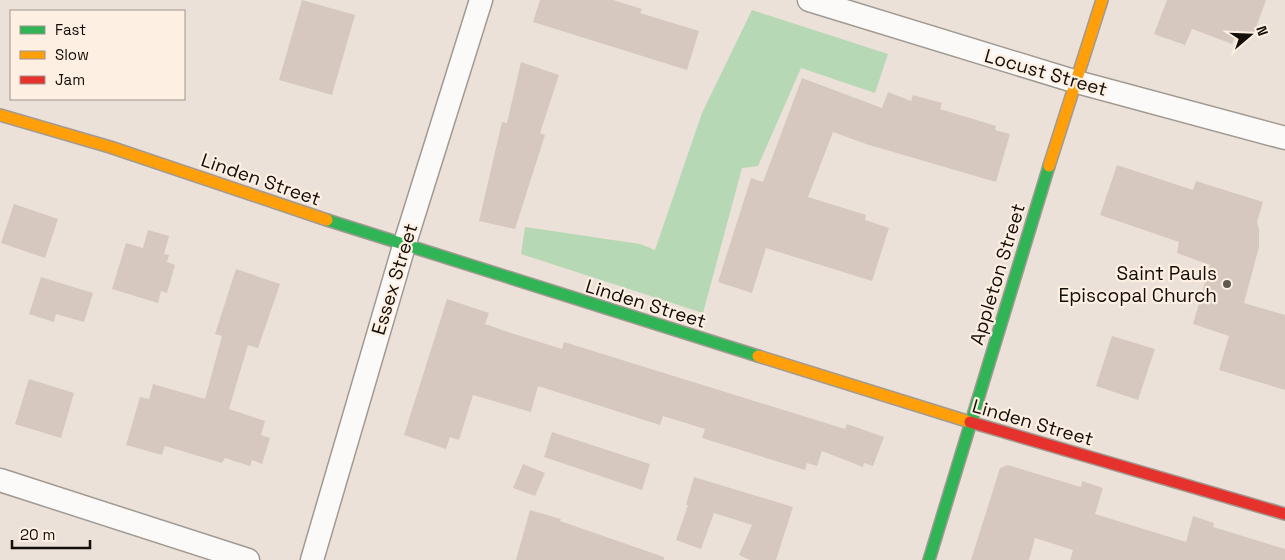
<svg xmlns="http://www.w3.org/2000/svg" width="1285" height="560" font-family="'Space Grotesk',sans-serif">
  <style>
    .green { fill: #b6d8b4 }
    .building { fill: #d7c8bf }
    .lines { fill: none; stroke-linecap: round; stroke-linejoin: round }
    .street-casing { stroke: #a19a93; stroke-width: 25 }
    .fast-casing { stroke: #a19a93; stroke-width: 14 }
    .slow-casing { stroke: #a19a93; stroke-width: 14 }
    .jam-casing { stroke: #a19a93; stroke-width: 14 }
    .street { stroke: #fcfaf9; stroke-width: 22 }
    .fast { stroke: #30b455; stroke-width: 11 }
    .slow { stroke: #ff9f0a; stroke-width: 11 }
    .jam { stroke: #e5322d; stroke-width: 11 }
    .poi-dot { fill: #5f5851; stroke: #fdefe1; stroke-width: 2 }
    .labels { text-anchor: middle; stroke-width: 4.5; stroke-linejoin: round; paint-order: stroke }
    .street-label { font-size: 19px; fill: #140e09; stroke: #fdefe1 }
    .poi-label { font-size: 19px; fill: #140e09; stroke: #fdefe1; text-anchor: end }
  </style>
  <rect width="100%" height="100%" fill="#ebe1d8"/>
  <polygon class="green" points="752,10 888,54 875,93 801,68 758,166 742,168 703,313 521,254 525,227 640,244 655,250 702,113"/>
  <g class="building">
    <polygon points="302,0 355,15 332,95 279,80"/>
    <polygon points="540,0 613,0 642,9 640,13 699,31 687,70 533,22"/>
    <polygon points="1167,0 1266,0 1253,36 1237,30 1232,44 1192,29 1185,45 1154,34"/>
    <polygon points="521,62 559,75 540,133 545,135 515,229 479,221 502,122 507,123"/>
    <polygon points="802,78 882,108 888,92 911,101 913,95 942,103 940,109 996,126 995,130 1010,134 996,182 866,144 833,132 808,197 866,215 865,220 889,228 872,281 766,248 752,293 718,282 751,178 763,182"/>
    <polygon points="1117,165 1193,190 1196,181 1263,202 1257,222 1259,229 1259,247 1244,303 1285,315 1285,390 1219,370 1229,336 1193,324 1210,265 1177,253 1179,242 1100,215"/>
    <polygon points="14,204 58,219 45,258 1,243"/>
    <polygon points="148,230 169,236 164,254 169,255 167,262 175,265 167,293 161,291 158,303 112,289 126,243 143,248"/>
    <polygon points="236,269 280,284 258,348 248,345 229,409 265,421 261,435 270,438 262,464 252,460 250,466 225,458 222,463 165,446 162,455 126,445 140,397 149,399 153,384 205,399 222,336 215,334"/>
    <polygon points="41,277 93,293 84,322 56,314 54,322 29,314"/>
    <polygon points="447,299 489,313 485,324 511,333 562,349 564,342 845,429 847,424 884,437 873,466 864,463 863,467 822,451 817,466 807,463 805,470 702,438 705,429 663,416 660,425 538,386 531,412 473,395 459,440 450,437 446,449 404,435"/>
    <polygon points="1112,336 1155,349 1138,400 1096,386"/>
    <polygon points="29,379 74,393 61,438 15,424"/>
    <polygon points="552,432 650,464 642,490 544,457"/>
    <polygon points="523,464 545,473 535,496 513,488"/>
    <polygon points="1008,465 1081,487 1082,481 1103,488 1095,514 1186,542 1193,516 1214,523 1213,527 1285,549 1285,560 1070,560 1073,550 1035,538 1029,560 971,560 1000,468"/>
    <polygon points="694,477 793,507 776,560 750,560 739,555 752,525 714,513 701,549 676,540 688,505 686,505"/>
    <polygon points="530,510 561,519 560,521 664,557 664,560 516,560"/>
  </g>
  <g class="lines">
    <defs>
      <g id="street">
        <polyline points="809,0 1077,82 1285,138"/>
        <polyline points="0,480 248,560"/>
        <polyline points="312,560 404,246 481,0"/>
      </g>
      <g id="fast">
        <polyline points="327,220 758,356"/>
        <polyline points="929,560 1049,166"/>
      </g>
      <g id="slow">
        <polyline points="0,115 110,147 327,220"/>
        <polyline points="1049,166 1102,0"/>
        <polyline points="758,356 970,422"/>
      </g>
      <polyline id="jam" points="970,422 1285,514"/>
    </defs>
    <use href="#street" class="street-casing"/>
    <use href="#fast" class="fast-casing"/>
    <use href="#slow" class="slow-casing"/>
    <use href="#jam" class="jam-casing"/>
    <use href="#street" class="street"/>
    <use href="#fast" class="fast"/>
    <use href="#slow" class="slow"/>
    <use href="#jam" class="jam"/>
  </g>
  <circle class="poi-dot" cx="1227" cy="284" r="5"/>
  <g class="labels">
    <g class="street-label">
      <text transform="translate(1046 72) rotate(16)" y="7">Locust Street</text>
      <text transform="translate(261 179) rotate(19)" y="7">Linden Street</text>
      <text transform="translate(997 274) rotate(-73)" y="7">Appleton Street</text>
      <text transform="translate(394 279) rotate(-73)" y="7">Essex Street</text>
      <text transform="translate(646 303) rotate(17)" y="7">Linden Street</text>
      <text transform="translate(1033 422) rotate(16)" y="7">Linden Street</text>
    </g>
    <g class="poi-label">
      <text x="1217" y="280">Saint Pauls<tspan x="1217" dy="22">Episcopal Church</tspan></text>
    </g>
  </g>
  <rect x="10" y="10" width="175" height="90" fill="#fdefe1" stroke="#a0958b"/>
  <rect x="20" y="26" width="25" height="8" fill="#30b455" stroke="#a0958b"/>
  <text x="55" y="35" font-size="15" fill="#140e09">Fast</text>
  <rect x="20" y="51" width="25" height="8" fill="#ff9f0a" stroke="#a0958b"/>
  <text x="55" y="60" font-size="15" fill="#140e09">Slow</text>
  <rect x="20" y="76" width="25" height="8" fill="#e5322d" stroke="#a0958b"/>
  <text x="55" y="85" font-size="15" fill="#140e09">Jam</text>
  <g transform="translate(1250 35) rotate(71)" stroke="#fdefe1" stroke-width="4" paint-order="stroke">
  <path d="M0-4L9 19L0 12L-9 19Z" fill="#140e09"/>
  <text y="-8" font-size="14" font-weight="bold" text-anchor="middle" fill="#140e09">N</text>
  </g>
  <path d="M12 540v8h78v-8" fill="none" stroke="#140e09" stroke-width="2.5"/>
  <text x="20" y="540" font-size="15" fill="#140e09" stroke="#fdefe1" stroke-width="4" paint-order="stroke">20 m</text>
</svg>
